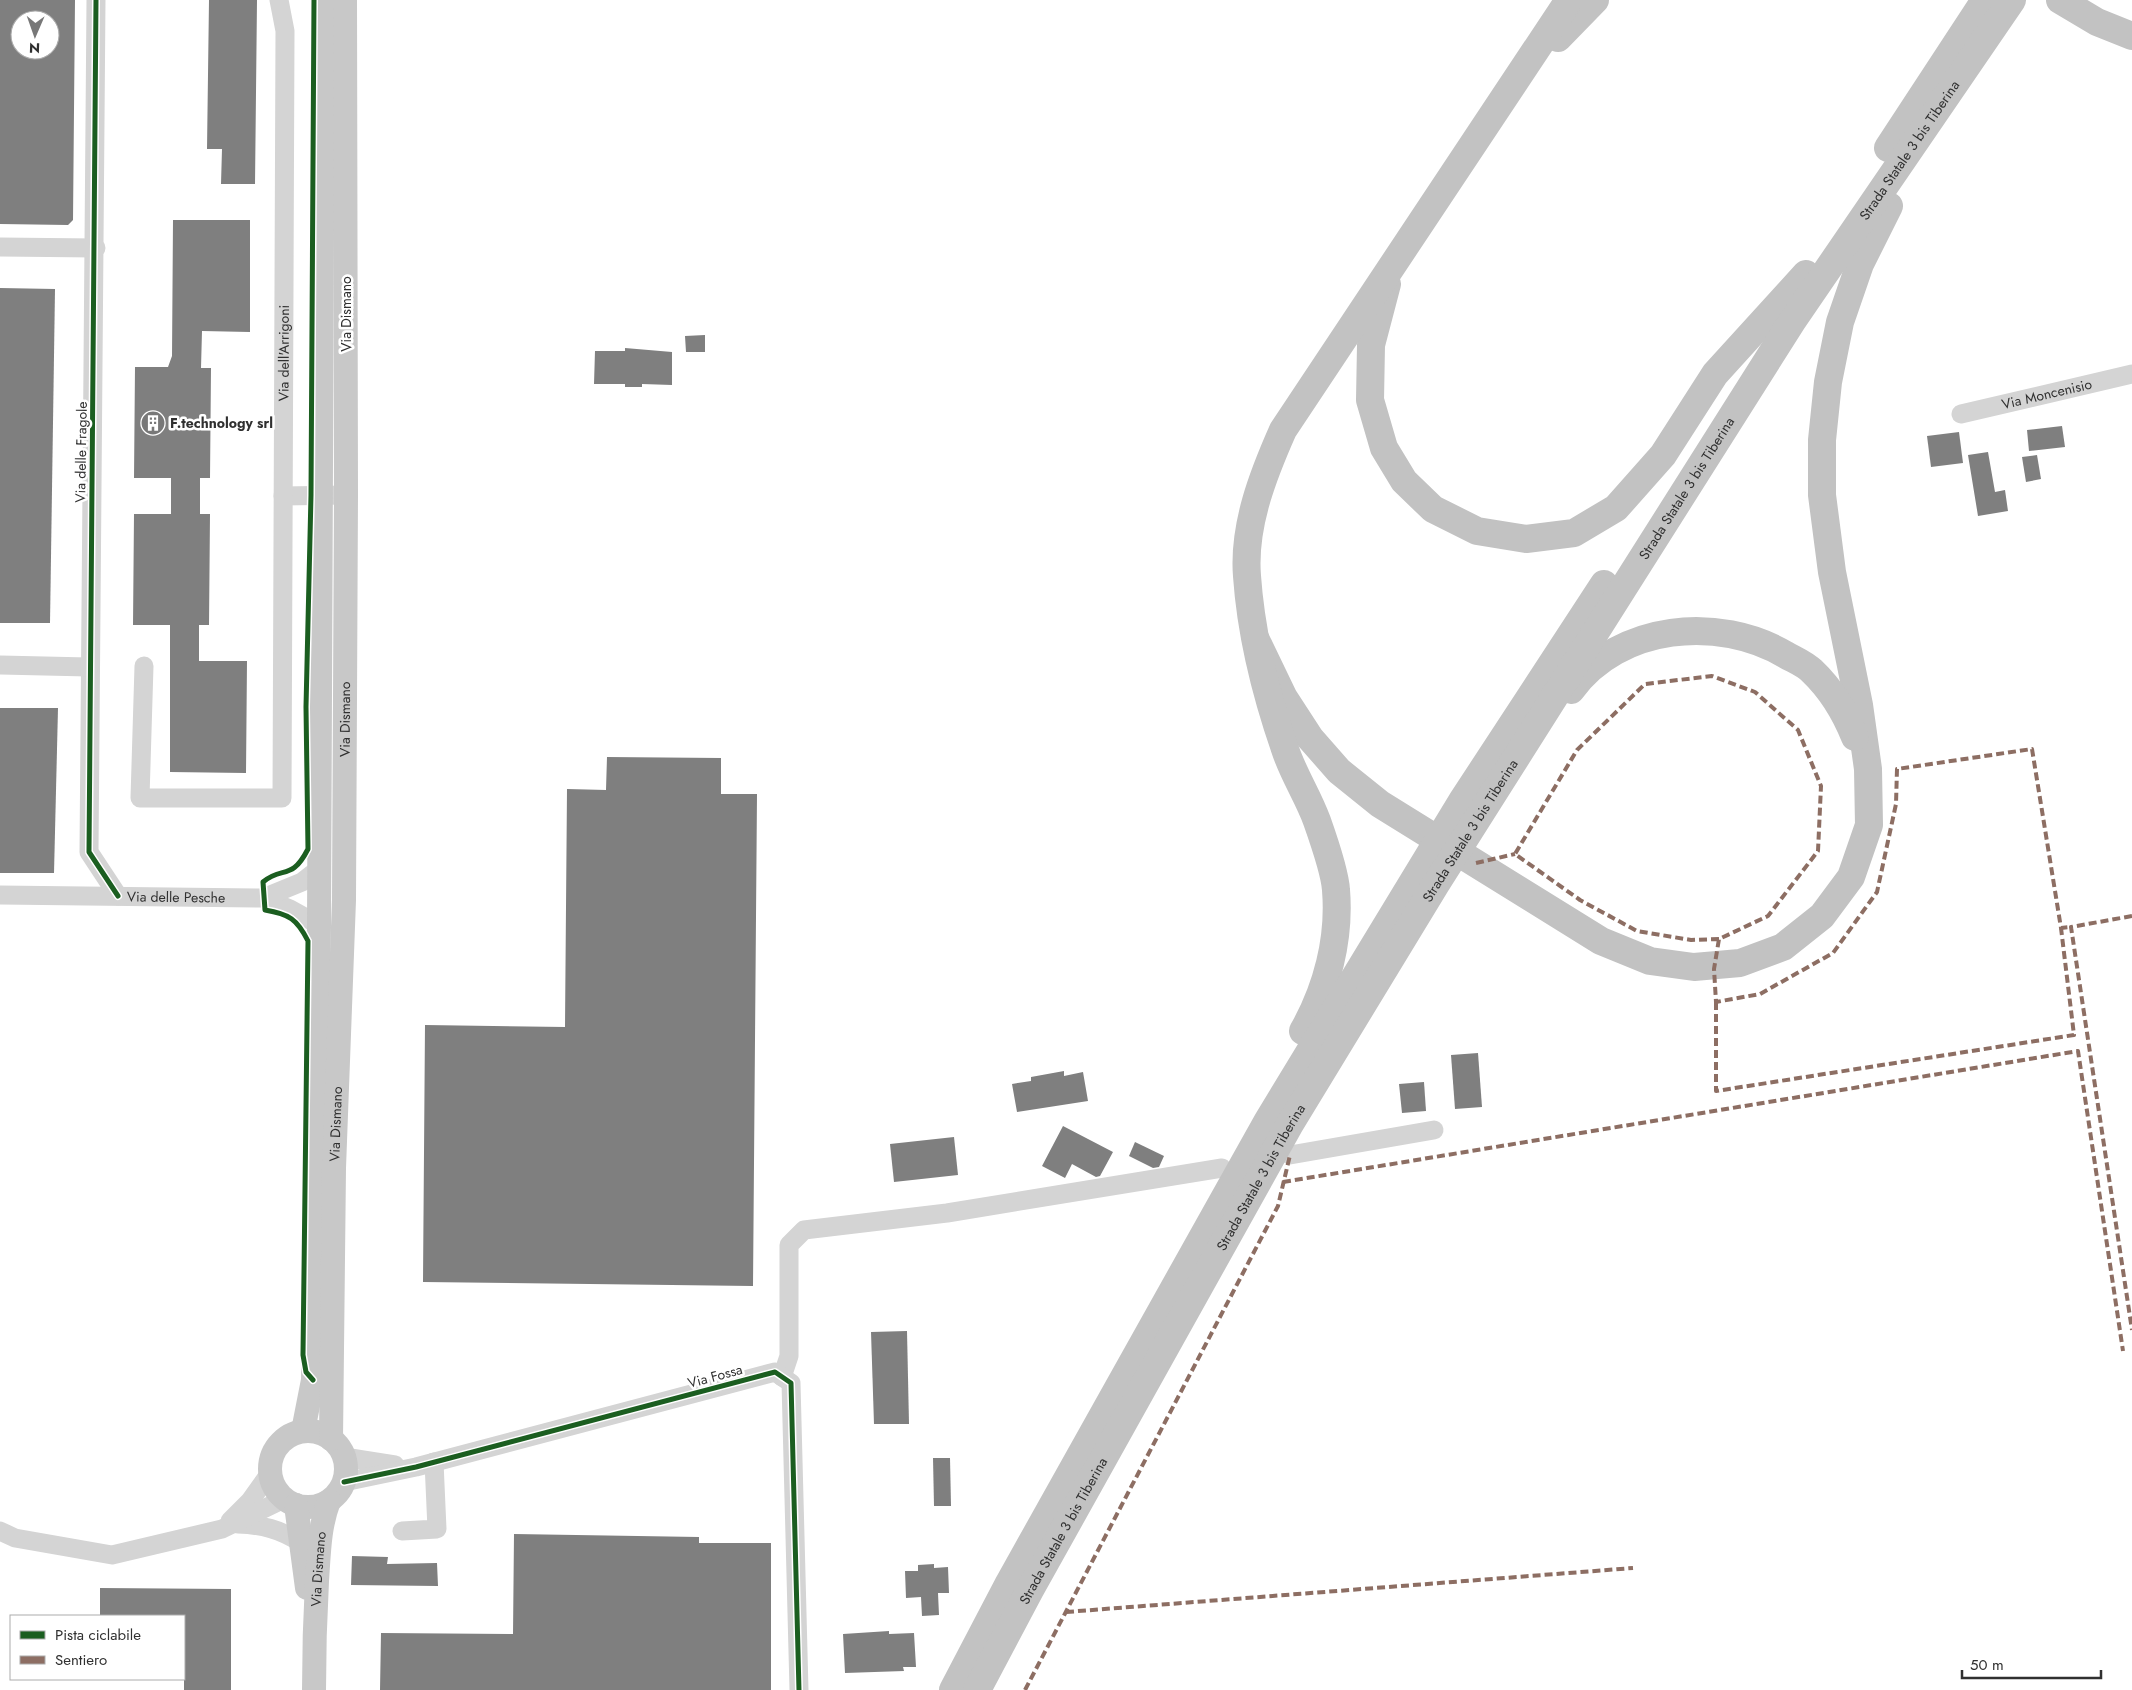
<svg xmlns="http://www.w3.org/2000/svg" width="2132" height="1690" font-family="Jost,sans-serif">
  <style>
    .building { fill: #7f7f7f; fill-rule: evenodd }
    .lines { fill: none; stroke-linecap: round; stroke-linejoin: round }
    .minor { stroke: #d4d4d4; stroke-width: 19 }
    .major { stroke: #c8c8c8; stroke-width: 24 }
    .highway { stroke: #c2c2c2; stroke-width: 28 }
    .quiet { stroke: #8d6e63; stroke-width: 4; stroke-dasharray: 8 4; stroke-linecap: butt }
    .cycleway-casing { stroke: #fff; stroke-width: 8 }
    .cycleway { stroke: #1b5e20; stroke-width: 5 }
    .labels { text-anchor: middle; stroke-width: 5; stroke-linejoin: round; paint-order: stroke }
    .street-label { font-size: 14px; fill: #303030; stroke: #fff }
    .poi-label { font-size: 14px; font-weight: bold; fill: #303030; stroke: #fff; text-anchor: start }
  </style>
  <rect width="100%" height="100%" fill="#fff"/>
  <g class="building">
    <path d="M0,0H75L73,220L68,225L0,224ZM20,20H50V50H20Z"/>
    <polygon points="209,0 257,0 255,184 221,184 222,149 207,149"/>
    <polygon points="173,220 250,220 250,332 202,331 201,368 211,368 210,478 200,478 200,514 210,514 209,625 199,625 199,661 247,661 246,773 170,772 170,625 133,625 134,514 171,514 171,478 134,478 135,367 168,367 172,356"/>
    <polygon points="0,288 55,289 50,623 0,623"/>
    <polygon points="705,335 705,352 686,352 685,336"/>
    <polygon points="625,348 672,352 672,385 642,384 642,387 625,387 625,384 594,384 595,351 625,351"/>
    <polygon points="2062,426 2065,447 2029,451 2027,430"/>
    <polygon points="1959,432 1963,463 1931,467 1927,436"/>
    <polygon points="1988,452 1995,492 2005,490 2008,511 1978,516 1968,455"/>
    <polygon points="2037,455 2041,479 2026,482 2022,457"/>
    <polygon points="0,708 58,708 54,873 0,873"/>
    <polygon points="607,757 721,758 721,794 757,794 753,1286 423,1282 425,1025 565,1027 567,789 606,790"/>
    <polygon points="1478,1053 1482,1107 1455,1109 1451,1055"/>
    <polygon points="1064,1071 1064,1076 1083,1072 1088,1101 1017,1112 1012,1084 1031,1081 1031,1077"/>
    <polygon points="1424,1082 1426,1111 1402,1113 1399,1084"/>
    <polygon points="1063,1126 1113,1152 1100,1176 1096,1177 1072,1164 1065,1178 1042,1166"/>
    <polygon points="954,1137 958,1175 894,1182 890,1144"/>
    <polygon points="1135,1142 1164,1156 1159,1167 1153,1168 1129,1156"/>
    <polygon points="907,1331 909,1424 874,1424 871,1332"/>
    <polygon points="933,1458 950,1458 951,1506 934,1506"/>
    <polygon points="514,1534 699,1537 699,1543 771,1543 771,1690 380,1690 381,1633 513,1634"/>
    <polygon points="352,1556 388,1557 387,1564 437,1563 438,1586 351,1585"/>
    <polygon points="934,1564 934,1568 948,1567 949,1593 938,1593 939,1615 922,1616 921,1597 906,1598 905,1571 918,1571 918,1565"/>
    <polygon points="100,1588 231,1589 231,1690 184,1690 184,1616 100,1616"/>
    <polygon points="889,1631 889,1634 914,1633 916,1667 903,1667 904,1671 845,1673 843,1634"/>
  </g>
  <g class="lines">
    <g class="minor">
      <polyline points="96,0 89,852 118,896"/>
      <polyline points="0,247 96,248"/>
      <path id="s1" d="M1961,414L2132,374"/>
      <polyline points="283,496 346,495"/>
      <polyline points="0,665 89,667"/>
      <path id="s2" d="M144,666L140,798H282L285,31L279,0"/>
      <path id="s3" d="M0,895L263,898L290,909L319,925"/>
      <polyline points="263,898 302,882 320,868"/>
      <polyline points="1290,1155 1434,1130"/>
      <polyline points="782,1377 789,1356 789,1245 804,1230 947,1213 1222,1168"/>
      <polyline points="344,1457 395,1465"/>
      <polyline points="344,1482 416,1467 775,1372 791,1383 799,1690"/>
      <polyline points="230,1521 250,1501 270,1473"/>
      <path d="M238,1524C263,1525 279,1529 300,1542"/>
      <polyline points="0,1531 15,1538 112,1555 222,1529 284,1499"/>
      <polyline points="402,1531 437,1529 434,1462"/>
    </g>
    <g class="major">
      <polyline points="303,1431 313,1380 319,925 323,0"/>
      <circle cx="308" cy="1469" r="38"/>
      <path id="s4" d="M331,1439L334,1168L344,900L346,495L345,0"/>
      <polyline points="296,1505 307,1588"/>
      <path id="s5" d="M314,1690C314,1654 315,1617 317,1581C319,1553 319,1527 329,1501"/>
    </g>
    <g class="highway">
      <polyline points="2060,0 2097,22 2132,36"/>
      <polyline points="1558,38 1595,0"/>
      <polyline points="1888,148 1985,0"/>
      <polyline points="1387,284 1371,345 1370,400 1384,448 1404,481 1433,509 1477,531 1526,539 1574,533 1616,508 1663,455 1715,374 1806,274"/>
      <polyline points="1256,640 1284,698 1310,738 1339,771 1380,804 1601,941 1650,961 1694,967 1740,963 1783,947 1822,916 1851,877 1869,825 1868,769 1859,705 1832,572 1822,495 1822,440 1828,382 1840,322 1860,264 1889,206"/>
      <path d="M1571,690C1619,624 1719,615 1786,655C1795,660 1805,664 1812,671C1832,690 1845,712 1855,737"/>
      <path d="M1303,1031C1327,989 1340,939 1336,890C1335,873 1323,838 1317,821C1308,796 1293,774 1285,749C1266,694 1251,634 1247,576C1243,526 1263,475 1283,430L1569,0"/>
      <polyline points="953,1690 1009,1583 1267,1122 1462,801 1604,584"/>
      <path id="s6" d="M977,1690L1030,1590L1290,1124L1436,884L1793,320L2012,0"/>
    </g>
    <g class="quiet">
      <polyline points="1476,863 1515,854"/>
      <polyline points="2132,916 2071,927 2132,1330"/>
      <polyline points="1719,939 1691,940 1637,931 1580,900 1515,854 1577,750 1645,684 1712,676 1755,692 1798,730 1821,786 1818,851 1768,916 1719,939 1714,969 1716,1002 1760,994 1833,953 1877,892 1896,804 1897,769 2032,749 2061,928 2071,927"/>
      <polyline points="1716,1002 1716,1091 2074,1035 2061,928"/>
      <polyline points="1283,1182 2078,1051 2123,1351"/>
      <polyline points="1066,1612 1633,1568"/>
      <polyline points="1025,1690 1278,1206 1290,1155"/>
    </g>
    <defs>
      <g id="cycleway">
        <polyline points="96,0 89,852 118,896"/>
        <path d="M313,1380L306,1372L303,1355L308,941C297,919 289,914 265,910L263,882C283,865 291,882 308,849L306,707L311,495L314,0"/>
        <polyline points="344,1482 416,1467 775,1372 791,1383 799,1690"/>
      </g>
    </defs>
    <use href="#cycleway" class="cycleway-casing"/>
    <use href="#cycleway" class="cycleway"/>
  </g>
  <defs>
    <symbol id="building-disc" viewBox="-11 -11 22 22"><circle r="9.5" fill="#787878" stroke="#fff"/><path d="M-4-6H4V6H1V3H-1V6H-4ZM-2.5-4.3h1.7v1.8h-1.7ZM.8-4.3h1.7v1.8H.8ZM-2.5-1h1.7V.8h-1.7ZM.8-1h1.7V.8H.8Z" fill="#fff"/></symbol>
  </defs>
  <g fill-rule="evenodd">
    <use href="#building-disc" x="139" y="409" width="28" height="28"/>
  </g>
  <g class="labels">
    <g class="street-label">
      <text dy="5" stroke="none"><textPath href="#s6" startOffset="1801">Strada Statale 3 bis Tiberina</textPath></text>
      <text transform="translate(346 314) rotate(-90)" y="5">Via Dismano</text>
      <text dy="5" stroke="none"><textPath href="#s2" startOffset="719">Via dell'Arrigoni</textPath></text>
      <text dy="5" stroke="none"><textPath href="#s1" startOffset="88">Via Moncenisio</textPath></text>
      <text transform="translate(81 452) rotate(-89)" y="5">Via delle Fragole</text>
      <text dy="5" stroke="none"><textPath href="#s6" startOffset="1396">Strada Statale 3 bis Tiberina</textPath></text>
      <text dy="5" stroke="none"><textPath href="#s4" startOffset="720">Via Dismano</textPath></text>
      <text dy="5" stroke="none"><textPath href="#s6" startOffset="991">Strada Statale 3 bis Tiberina</textPath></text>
      <text dy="5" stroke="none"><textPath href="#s3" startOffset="176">Via delle Pesche</textPath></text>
      <text dy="5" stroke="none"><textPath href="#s4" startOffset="315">Via Dismano</textPath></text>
      <text dy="5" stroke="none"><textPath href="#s6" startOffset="586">Strada Statale 3 bis Tiberina</textPath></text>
      <text transform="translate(715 1376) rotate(-15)" y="5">Via Fossa</text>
      <text dy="5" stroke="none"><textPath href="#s6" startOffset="181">Strada Statale 3 bis Tiberina</textPath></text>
      <text dy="5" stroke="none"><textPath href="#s5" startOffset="121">Via Dismano</textPath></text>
    </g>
    <g class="poi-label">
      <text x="170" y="428">F.technology srl</text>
    </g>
  </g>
  <rect x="10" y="1615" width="175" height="65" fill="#ffffff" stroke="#acacac"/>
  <rect x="20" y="1631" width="25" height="8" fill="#1b5e20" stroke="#acacac"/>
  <text x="55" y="1640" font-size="15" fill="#303030">Pista ciclabile</text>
  <rect x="20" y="1656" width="25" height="8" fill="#8d6e63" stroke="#acacac"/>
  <text x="55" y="1665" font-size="15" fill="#303030">Sentiero</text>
  <g transform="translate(35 35) rotate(182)"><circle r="24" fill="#ffffff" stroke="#acacac"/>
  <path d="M0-4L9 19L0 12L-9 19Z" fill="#787878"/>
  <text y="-8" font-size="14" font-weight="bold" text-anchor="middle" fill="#303030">N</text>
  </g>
  <path d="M1962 1670v8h139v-8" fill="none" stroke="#303030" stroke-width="2.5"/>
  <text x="1970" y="1670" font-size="15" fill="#303030" stroke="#ffffff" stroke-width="4" paint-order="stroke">50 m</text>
</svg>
